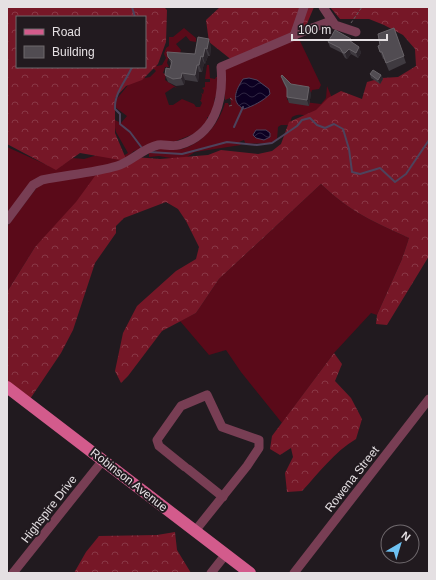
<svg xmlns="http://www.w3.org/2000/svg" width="436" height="580" font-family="Arial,sans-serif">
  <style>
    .grass { fill: #5a0a19 }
    .forest { fill: url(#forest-crowns); fill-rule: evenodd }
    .water { fill: url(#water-waves); stroke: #4d435c }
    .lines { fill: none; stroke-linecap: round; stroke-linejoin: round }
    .stream { stroke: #4d435c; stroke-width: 2 }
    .path { stroke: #635d61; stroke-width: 1; stroke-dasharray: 3 2; stroke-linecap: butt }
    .minor { stroke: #783e54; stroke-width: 9 }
    .major { stroke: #d35b8c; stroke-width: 12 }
    .wall { fill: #3f3a40 }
    .shaded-wall { fill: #2c262c }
    .building { fill: #514c52; stroke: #686368 }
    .labels { text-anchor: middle; stroke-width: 4; stroke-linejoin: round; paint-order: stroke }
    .street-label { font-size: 12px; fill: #e5e0e3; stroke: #211a1f }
  </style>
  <defs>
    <pattern id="forest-crowns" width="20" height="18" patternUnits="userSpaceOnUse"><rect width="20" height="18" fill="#761727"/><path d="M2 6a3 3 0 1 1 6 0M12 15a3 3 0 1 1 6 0" fill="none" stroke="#893846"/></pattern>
    <pattern id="water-waves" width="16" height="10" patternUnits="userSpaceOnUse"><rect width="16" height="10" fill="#0c0022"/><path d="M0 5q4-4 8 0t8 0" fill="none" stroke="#2f2542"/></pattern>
  </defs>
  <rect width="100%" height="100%" fill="#211a1f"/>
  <g class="grass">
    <polygon points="184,28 196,38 196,42 190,41 186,36 176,44 181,50 180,54 168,59 167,63 169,67 165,67 163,73 166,74 165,80 177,88 174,87 165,93 169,105 173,105 182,99 194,104 196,107 200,107 202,103 200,100 201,100 202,95 201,93 203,94 204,90 202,88 205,87 205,82 210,82 210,79 205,79 207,65 209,65 210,78 215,79 216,77 218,77 217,97 215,97 214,103 216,103 210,118 207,117 207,122 196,133 176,141 134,151 122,162 37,179 7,215 7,147 56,169 73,158 84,159 101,154 123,156 128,153 116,132 113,119 121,123 127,116 115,107 115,101 139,72 145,78 150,77 156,71 152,67 153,63 157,66 162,65 166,58 164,54 166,48 169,46 169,37 173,37"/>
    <path d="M297,38L300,41L321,85L319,89L312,90L311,93L287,88V100L321,104L326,98L327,86L332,98L323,123C313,119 303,111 292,117L289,125H281L278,127L277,140C267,147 259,141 246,145L244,140L239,142L241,145L195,152L182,160L159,156L149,157V153C153,153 156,150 160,149C167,148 175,150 182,149C203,143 219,124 225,103H228L229,106L231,103L230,98L225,100L224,70Z"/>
    <polygon points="105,171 108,174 35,247 7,292 7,227 35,190 39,185 46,182"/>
    <path d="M321,184C350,212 374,222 409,238L402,259L377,315L371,313L334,353L282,423L241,372L226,350L209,355L180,321L196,313L219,279Z"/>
  </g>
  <g class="forest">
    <path d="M7,7H164L167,10L166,42L158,64L142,80L126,86L115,98V133L127,161L135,157L160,159L208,155L221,150L258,154L272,151L281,144L289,122L316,110L328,98L341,91L362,99L367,82L382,78L398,77L416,66L415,49L403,35L384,25L369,19H340L330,7H429V256L387,325L376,324L377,315L402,259L409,238C374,222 350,212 321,184L219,279L196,313L162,331L128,376L121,383L115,371L123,333L137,306L176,271L196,259L199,247L186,221L178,209L166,202L124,218L116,226V233L95,263L73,330L61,353L28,402L7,387V292L35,247L76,202L95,176L102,169L126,161L80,153L56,170L7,144ZM17,17H145V67H17Z"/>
    <polygon points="220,7 314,7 306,26 233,61 209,42 206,20"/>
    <path d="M334,353L342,364L335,381L351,398L362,419L356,439C334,452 319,473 302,491L287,492L285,473L293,457L291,448L280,455L270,449L272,436Z"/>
    <polygon points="175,532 177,550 191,573 74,573 86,552 99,536 157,535"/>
  </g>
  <g class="water">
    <path d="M249,78L257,80L269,89L270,94C263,101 253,106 244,109C230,102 236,90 243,79Z"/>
    <polygon points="256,130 266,130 270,133 270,137 264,140 256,138 253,135"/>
  </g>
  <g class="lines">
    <g class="stream">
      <polyline points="132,7 135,17"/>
      <path d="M132,67C126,81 114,93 115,109L120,114V124L130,132L142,148"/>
      <polyline points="234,127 243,107"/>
      <polyline points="149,152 182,154 227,142 257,145 272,143 297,126 302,120 310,118 317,125 325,128 334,124 343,129 349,149 352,172 360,174 380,168 395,182 406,174 429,140"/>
    </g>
    <g class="path">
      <polyline points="351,23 362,7"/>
      <polyline points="230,98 234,101"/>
      <polyline points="229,106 233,105"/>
    </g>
    <g class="minor">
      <polyline points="323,7 335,25 356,32"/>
      <polyline points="294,35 331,21"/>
      <path d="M7,220L33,185L42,180C66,175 93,173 117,166C131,162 143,148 158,145C164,144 172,147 179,145C215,135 224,100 221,67L294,36L304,7"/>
      <polyline points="185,467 159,446 157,440 181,406 207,395 222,427 259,440 259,448 247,466 195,531"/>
      <polyline points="188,469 223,497"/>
      <polyline points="13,573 103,460"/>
      <polyline points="211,573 226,554"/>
      <polyline points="294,573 429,399"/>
    </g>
    <polyline class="major" points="7,387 250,573"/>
  </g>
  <g class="wall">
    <polygon points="394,28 406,63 389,71 384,59 383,59 378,46 380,45"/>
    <polygon points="351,39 353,43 359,47 361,53 358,58 351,54 347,59 345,58 342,53 330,47 328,42"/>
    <polygon points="211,46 210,56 208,56 205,64 204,63 202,72 199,72 198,82 185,80 184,85 176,86 168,82 165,75 170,69 171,64 168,57 195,54"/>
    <polygon points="370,74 381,75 383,79 380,84 371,78"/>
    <polygon points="281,76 291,84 311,93 309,106 289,103 287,97 287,90 283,82"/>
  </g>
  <g class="shaded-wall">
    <polygon points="209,39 211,46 210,56 207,49"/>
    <polygon points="359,47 361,53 358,58 356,53"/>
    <polygon points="205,48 208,56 205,64 203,57"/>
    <polygon points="349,49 351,54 347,59 345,53"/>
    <polygon points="201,56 204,63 202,72 199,65"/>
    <polygon points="197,65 199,72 198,82 195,75"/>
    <polygon points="182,73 185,80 184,85 181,78"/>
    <polygon points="381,75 383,79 380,84 378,80"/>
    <polygon points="309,87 311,93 309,106 307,100"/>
  </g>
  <g class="building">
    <polygon points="394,28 404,56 386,63 382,52 380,52 378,46 380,45 378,34"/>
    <polygon points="335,30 351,39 350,41 359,47 356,53 349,49 345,53 343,53 340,48 328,42"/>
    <polygon points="198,37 209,39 207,49 205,48 203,57 201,56 199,65 197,65 195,75 182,73 181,78 173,79 165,75 166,68 170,69 172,61 168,57 167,52 195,54"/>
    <polygon points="373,70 381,75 378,80 370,74"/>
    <polygon points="282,75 291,84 309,87 307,100 287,97 287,88 281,76"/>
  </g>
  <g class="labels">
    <g class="street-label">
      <text transform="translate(352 479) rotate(-52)" y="4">Rowena Street</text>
      <text transform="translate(129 480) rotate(38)" y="4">Robinson Avenue</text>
      <text transform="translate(49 509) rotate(-52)" y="4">Highspire Drive</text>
    </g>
  </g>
  <rect width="436" height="580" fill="none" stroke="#e5e0e3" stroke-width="16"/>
  <rect x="16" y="16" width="130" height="52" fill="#211a1f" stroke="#6f696d"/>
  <rect x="24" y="29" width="20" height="6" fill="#d35b8c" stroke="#6f696d"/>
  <text x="52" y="36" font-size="12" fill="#e5e0e3">Road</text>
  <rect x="24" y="46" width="20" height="12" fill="#514c52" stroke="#6f696d"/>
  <text x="52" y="56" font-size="12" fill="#e5e0e3">Building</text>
  <g transform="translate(400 544) rotate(38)"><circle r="19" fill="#211a1f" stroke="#6f696d"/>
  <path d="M0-3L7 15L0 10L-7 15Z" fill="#6ec2f3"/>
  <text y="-6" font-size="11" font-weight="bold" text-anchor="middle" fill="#e5e0e3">N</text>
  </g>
  <path d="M292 34v6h95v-6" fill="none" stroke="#e5e0e3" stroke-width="2"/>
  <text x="298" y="34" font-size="12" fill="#e5e0e3" stroke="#211a1f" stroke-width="3" paint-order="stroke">100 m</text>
</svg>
